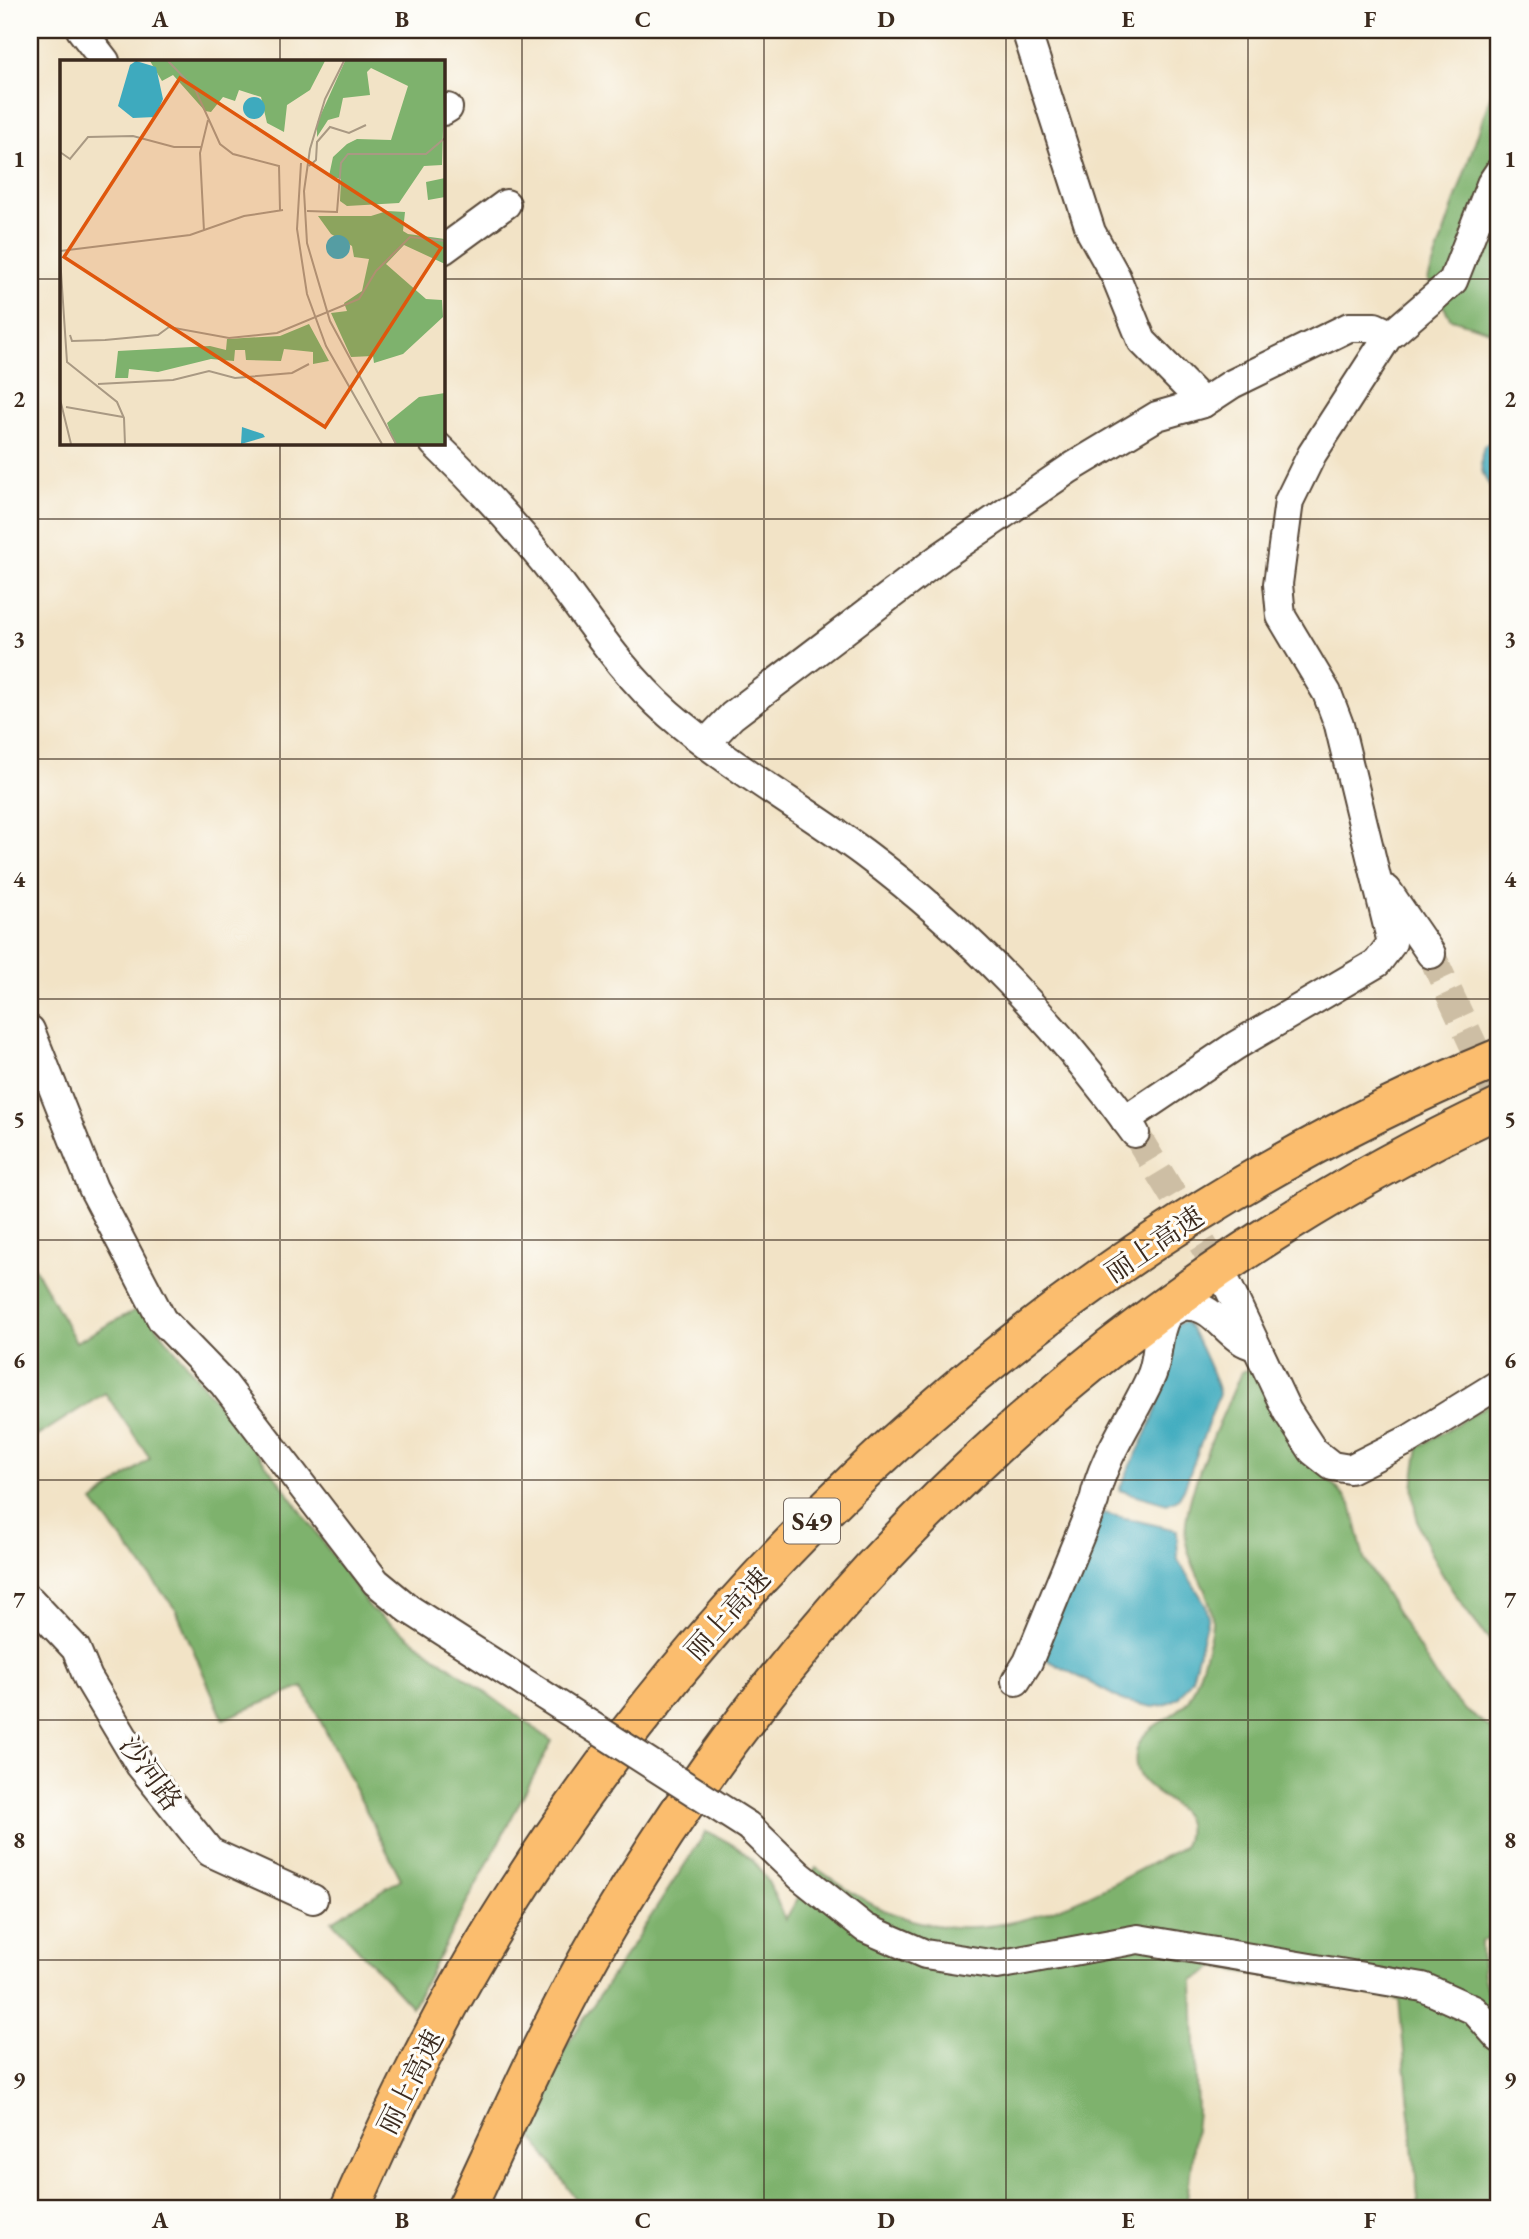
<svg xmlns="http://www.w3.org/2000/svg" width="1529" height="2239" font-family="'EB Garamond','Noto Serif SC',serif">
  <style>
    .forest { fill: #7eb26d; stroke: #5c6e46; stroke-width: 2 }
    .water { fill: #3eaabe; stroke: #3c6a6e; stroke-width: 2 }
    .lines { fill: none; stroke-linecap: round; stroke-linejoin: round }
    .minor-tunnel { stroke: #cdbea4; stroke-width: 28; stroke-dasharray: 28 14; stroke-linecap: butt }
    .minor-casing { stroke: #564637; stroke-width: 32 }
    .highway-casing { stroke: #564637; stroke-width: 42 }
    .minor { stroke: #fff; stroke-width: 28 }
    .highway { stroke: #fbbd6e; stroke-width: 38 }
    .minor-bridge-casing { stroke: #564637; stroke-width: 32; stroke-linecap: butt }
    .minor-bridge { stroke: #fff; stroke-width: 28 }
    .grid { fill: none; stroke: #3b2a1e; stroke-width: 2; stroke-opacity: 0.55 }
    .labels { text-anchor: middle; stroke-width: 6; stroke-linejoin: round; paint-order: stroke }
    .shield { fill: #fdfcf7; stroke: #75695f; stroke-width: 2 }
    .shield-label { font-size: 26px; font-weight: bold; fill: #3b2a1e }
    .street-label { font-size: 28px; fill: #3b2a1e; stroke: #fdfcf7 }
    .inset-road { fill: none; stroke: #a99983; stroke-width: 2 }
    .view { fill: #df570d; fill-opacity: 0.15; stroke: #df570d; stroke-width: 3.5 }
    .inset-edge { fill: none; stroke: #3b2a1e; stroke-width: 3.5 }
    .neatline { fill: none; stroke: #3b2a1e; stroke-width: 2.5 }
    .grid-label { font-size: 23px; text-anchor: middle; font-weight: bold; fill: #3b2a1e }
  </style>
  <rect width="100%" height="100%" fill="#fdfcf7"/>
  <filter id="ink" filterUnits="userSpaceOnUse"><feTurbulence type="fractalNoise" baseFrequency=".0143" numOctaves="2"/><feDisplacementMap in="SourceGraphic" scale="14" xChannelSelector="R" yChannelSelector="G"/><feConvolveMatrix kernelMatrix="1 2 1 2 8 2 1 2 1" color-interpolation-filters="sRGB"/></filter>
  <filter id="wash" filterUnits="userSpaceOnUse"><feTurbulence type="fractalNoise" baseFrequency=".00686" numOctaves="4" result="noise"/><feDisplacementMap in="SourceGraphic" scale="28" xChannelSelector="R" yChannelSelector="G"/><feGaussianBlur stdDeviation="1.57" result="paint"/><feColorMatrix in="noise" values="0 0 0 0 0 0 0 0 0 0 0 0 0 0 0 0 0 1.4 0 .05"/><feComposite in="paint" operator="in"/></filter>
  <g filter="url(#wash)">
    <rect width="100%" height="100%" fill="#f2e3c6"/>
    <g class="forest">
      <polygon points="1499,71 1499,334 1451,319 1428,280"/>
      <polygon points="30,1260 76,1342 141,1307 280,1482 371,1609 552,1741 412,2007 332,1921 401,1879 303,1687 223,1719 176,1610 93,1502 150,1458 105,1393 37,1436 30,1422"/>
      <path d="M1254,1367L1302,1449L1351,1504L1364,1559L1445,1690L1464,1709L1499,1734V1931L1481,1942C1481,1970 1483,1990 1499,2013V2209H1419L1399,2000L1215,1967L1193,1981L1197,2112L1186,2209H583L522,2122L565,2048L706,1832C756,1851 766,1873 785,1920L816,1868C836,1881 857,1898 880,1908C990,1960 1086,1897 1183,1847C1208,1794 1123,1802 1137,1749C1143,1725 1172,1720 1186,1703C1196,1691 1211,1638 1212,1622C1213,1594 1190,1569 1186,1542C1180,1497 1224,1416 1241,1372Z"/>
      <path d="M1499,1398V1651C1468,1616 1418,1549 1414,1501C1412,1483 1416,1465 1419,1447Z"/>
    </g>
    <g class="water">
      <path d="M1499,436V496C1483,480 1477,468 1484,446Z"/>
      <path d="M1184,1322C1194,1327 1217,1382 1219,1394L1184,1489L1178,1499L1167,1504L1119,1490C1133,1459 1153,1426 1161,1394C1166,1375 1160,1325 1184,1322Z"/>
      <polygon points="1103,1513 1177,1530 1178,1560 1206,1605 1208,1616 1192,1678 1179,1697 1164,1705 1153,1707 1124,1701 1042,1657"/>
    </g>
  </g>
  <g filter="url(#ink)">
    <g class="lines">
      <g class="minor-tunnel">
        <polyline points="1431,954 1499,1100"/>
        <polyline points="1137,1136 1228,1286"/>
      </g>
      <defs>
        <g id="minor">
          <polyline points="81,30 105,61"/>
          <polyline points="1026,30 1091,232 1116,277 1142,341 1203,403"/>
          <polyline points="443,111 448,108"/>
          <polyline points="443,250 506,204"/>
          <path d="M434,443C473,480 511,521 545,563C586,615 619,670 669,714C729,766 800,806 864,853C971,933 1057,1025 1135,1133"/>
          <polyline points="706,743 732,716 942,556 1069,469 1157,416 1203,403 1232,384 1349,327 1375,327 1390,334"/>
          <polyline points="1387,890 1431,954"/>
          <polyline points="30,1030 93,1188 162,1320 223,1383 376,1582 409,1609 512,1675"/>
          <polyline points="1125,1120 1235,1046 1377,963 1392,943 1339,725 1327,693 1281,616 1278,584 1289,501 1312,454 1387,338 1453,281 1491,184 1499,172"/>
          <polyline points="1228,1286 1287,1411 1313,1451 1332,1466 1350,1469 1410,1439 1499,1384"/>
          <polyline points="30,1600 76,1649 88,1678 140,1765 210,1852 313,1899"/>
          <path d="M1016,1681L1028,1662L1094,1501C1103,1455 1133,1418 1152,1374C1159,1356 1156,1334 1166,1317C1170,1311 1182,1305 1189,1306C1217,1306 1229,1342 1256,1346"/>
          <polyline points="748,1826 800,1876 865,1928 925,1954 997,1965 1138,1939 1423,1987 1474,2010 1499,2038"/>
        </g>
        <g id="highway">
          <path d="M350,2209C393,2112 439,2016 495,1926C731,1544 1082,1229 1499,1058"/>
          <path d="M466,2209C513,2109 558,2006 616,1911C825,1563 1130,1281 1499,1108"/>
        </g>
      </defs>
      <use href="#minor" class="minor-casing"/>
      <use href="#highway" class="highway-casing"/>
      <use href="#minor" class="minor"/>
      <use href="#highway" class="highway"/>
      <defs>
        <polyline id="minor-bridge" points="512,1675 748,1826"/>
      </defs>
      <use href="#minor-bridge" class="minor-bridge-casing"/>
      <use href="#minor-bridge" class="minor-bridge"/>
    </g>
  </g>
  <path class="grid" d="M280,30V61M522,30V2209M764,30V2209M1006,30V2209M1248,30V2209M30,279H61M443,279H1499M280,443V2209M30,519H1499M30,759H1499M30,999H1499M30,1240H1499M30,1480H1499M30,1720H1499M30,1960H1499"/>
  <g class="labels">
    <rect class="shield" x="784" y="1498.5" width="56" height="45" rx="5"/>
    <g class="shield-label">
      <text x="812" y="1530">S49</text>
    </g>
    <g class="street-label">
      <text transform="translate(1154 1244) rotate(-34)" y="10">丽上高速</text>
      <text transform="translate(727 1614) rotate(-48)" y="10">丽上高速</text>
      <text transform="translate(151 1773) rotate(54)" y="10">沙河路</text>
      <text transform="translate(410 2082) rotate(-63)" y="10">丽上高速</text>
    </g>
  </g>
  <g transform="translate(60 60)">
    <rect width="385" height="385" fill="#f2e3c6"/>
    <path d="M90,1H265L250,30L227,45L224,72L207,63L201,37L179,30L175,41L163,37L151,52L145,51L113,15L102,21ZM285,1H385L382,105L364,106L339,143L287,146L280,141L281,119L269,116L273,97L287,84L297,79L331,80L348,26L311,8L307,12L310,35L283,38L279,57L268,60L257,77V63ZM385,118V137L368,140L366,122ZM327,151L345,152L343,171L348,174L385,179V204L344,185L326,204L366,239L382,240L383,257L343,294L314,303L313,296L291,297L271,253L287,251L284,243L302,231L309,199L294,197L292,186L271,174L258,156H311ZM249,264L269,301L253,304V292L224,289L221,301L186,300L185,290H175L174,301L151,299L98,312L69,309L68,318H55L58,291L150,286L166,290L167,279L220,276ZM385,333V384H335L327,363L359,337Z" fill="#7eb26d"/>
    <path d="M76,1L96,7L103,39L95,57L73,58L58,46L70,5ZM183 48a11 11 0 1 1 22 0a11 11 0 1 1-22 0ZM266 187a12 12 0 1 1 24 0a12 12 0 1 1-24 0ZM182,367L203,374L205,377L181,384Z" fill="#3eaabe"/>
    <path class="inset-road" d="M108,1L135,29L160,84L173,94L219,106L220,150M284,1L265,39L250,89L244,131L247,183L270,261L336,384M0,92L10,99L28,77L73,76L114,87H142M241,103L237,169L247,234L266,286L322,384M249,106L256,100L257,82L270,67L289,73L306,65M247,151L277,152L281,103L288,94H366L385,78M144,171L140,93L148,60M0,191L130,175L184,156L223,150M0,197L7,302L57,342L64,358L65,384M10,275L12,281L45,280L98,275L109,267L169,278L217,273L299,239L316,211L350,177L385,181M38,324L113,320L149,311L175,318L232,313L249,304M0,339L11,384M6,347L63,357"/>
    <path class="view" d="M120,18L381,188L265,367L4,197Z"/>
    <rect width="385" height="385" class="inset-edge"/>
  </g>
  <rect width="1529" height="2239" fill="none" stroke="#fdfcf7" stroke-width="77"/>
  <rect x="38" y="38" width="1452" height="2162" class="neatline"/>
  <g class="grid-label">
    <text x="160" y="27">A</text>
    <text x="402" y="27">B</text>
    <text x="643" y="27">C</text>
    <text x="886" y="27">D</text>
    <text x="1128" y="27">E</text>
    <text x="1370" y="27">F</text>
    <text x="19" y="167">1</text>
    <text x="1510" y="167">1</text>
    <text x="19" y="407">2</text>
    <text x="1510" y="407">2</text>
    <text x="19" y="647">3</text>
    <text x="1510" y="647">3</text>
    <text x="19" y="887">4</text>
    <text x="1510" y="887">4</text>
    <text x="19" y="1127">5</text>
    <text x="1510" y="1127">5</text>
    <text x="19" y="1368">6</text>
    <text x="1510" y="1368">6</text>
    <text x="19" y="1608">7</text>
    <text x="1510" y="1608">7</text>
    <text x="19" y="1848">8</text>
    <text x="1510" y="1848">8</text>
    <text x="19" y="2088">9</text>
    <text x="1510" y="2088">9</text>
    <text x="160" y="2228">A</text>
    <text x="402" y="2228">B</text>
    <text x="643" y="2228">C</text>
    <text x="886" y="2228">D</text>
    <text x="1128" y="2228">E</text>
    <text x="1370" y="2228">F</text>
  </g>
</svg>
